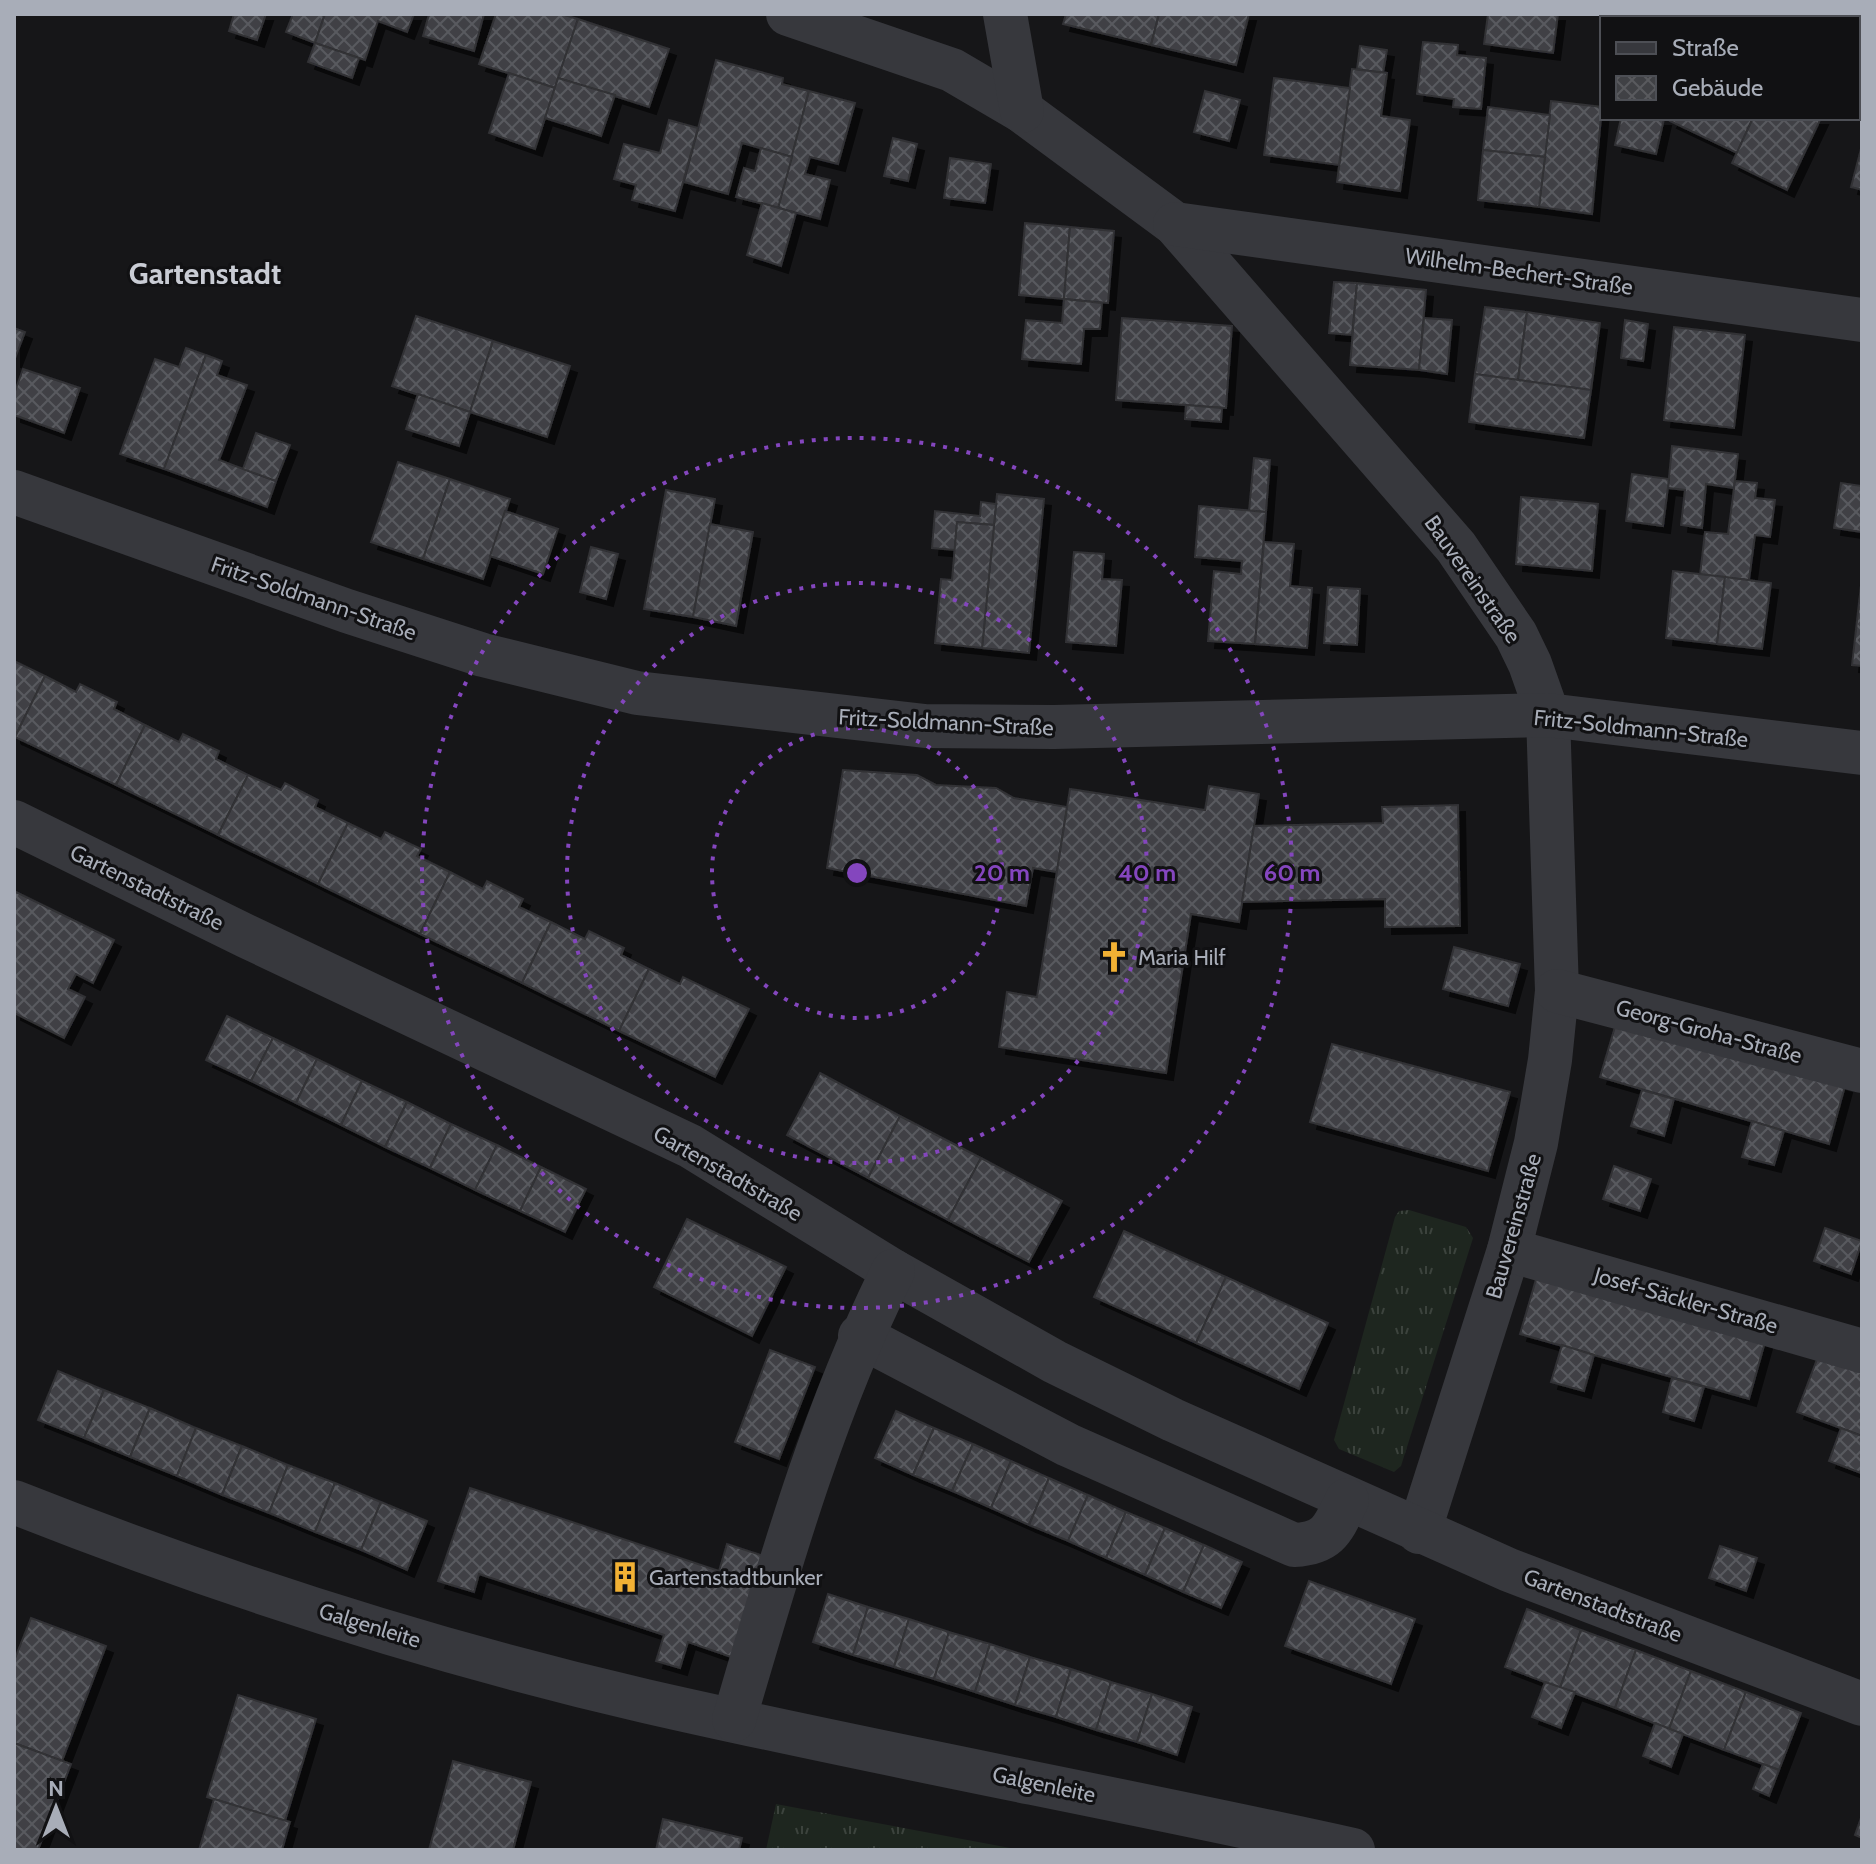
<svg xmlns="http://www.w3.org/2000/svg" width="1876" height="1864" font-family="Cabin,sans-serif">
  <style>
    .grass { fill: url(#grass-tufts) }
    .building { fill: url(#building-cross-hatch); stroke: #303034; stroke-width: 2; filter: url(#shadow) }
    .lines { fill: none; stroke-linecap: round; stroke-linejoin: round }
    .minor { stroke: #37383d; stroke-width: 44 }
    .ring { fill: none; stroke: #8446be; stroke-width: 4; stroke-dasharray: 4 8 }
    .labels { text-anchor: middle; stroke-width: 6; stroke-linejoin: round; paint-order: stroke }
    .street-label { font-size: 22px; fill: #a8adb8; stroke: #111113 }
    .poi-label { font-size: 22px; fill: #a8adb8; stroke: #111113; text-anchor: start }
    .district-label { font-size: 30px; font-weight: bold; fill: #c9ccd4; stroke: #111113 }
    .centre { fill: #8446be; stroke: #111113; stroke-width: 4 }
    .ring-label { font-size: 24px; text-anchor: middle; font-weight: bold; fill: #8446be; stroke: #111113; stroke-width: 6; stroke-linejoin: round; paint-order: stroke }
  </style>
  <defs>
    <pattern id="grass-tufts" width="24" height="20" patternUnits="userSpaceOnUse" patternTransform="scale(2)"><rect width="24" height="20" fill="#1e261f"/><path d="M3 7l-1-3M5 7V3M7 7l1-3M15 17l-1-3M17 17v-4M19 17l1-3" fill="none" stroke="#3c433d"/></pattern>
    <pattern id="building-cross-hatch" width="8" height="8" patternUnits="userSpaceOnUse" patternTransform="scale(2)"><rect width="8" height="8" fill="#404145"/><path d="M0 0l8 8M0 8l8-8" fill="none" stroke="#595a5e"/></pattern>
    <filter id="shadow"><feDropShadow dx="7" dy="7" stdDeviation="0" flood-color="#0009"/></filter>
  </defs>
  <rect width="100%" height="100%" fill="#161618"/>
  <g class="grass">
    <polygon points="1409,1210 1466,1227 1473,1238 1401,1466 1394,1472 1339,1449 1334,1440 1395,1217 1399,1211"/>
    <polygon points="776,1804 1021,1850 766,1850"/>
  </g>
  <g class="building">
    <polygon points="234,14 266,14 257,40 229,31"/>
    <polygon points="293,14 325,14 315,43 286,32"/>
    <polygon points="325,14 414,14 407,32 378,21 365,60 315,43"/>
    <polygon points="429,14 484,14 474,51 423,36"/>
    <polygon points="496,14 561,14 578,19 555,88 479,64"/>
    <polygon points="1066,14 1159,14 1151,45 1063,24"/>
    <polygon points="1159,14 1249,14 1236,65 1151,45"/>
    <polygon points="1488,14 1558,14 1553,53 1484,44"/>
    <polygon points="578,19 669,49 649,107 558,78"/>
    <polygon points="1423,42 1458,45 1457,55 1486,58 1481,109 1453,107 1454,99 1417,94"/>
    <polygon points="315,43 359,58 352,78 308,62"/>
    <polygon points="1360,46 1387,50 1383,73 1357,69"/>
    <polygon points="716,60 783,78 782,84 809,91 792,157 742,143 728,194 684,182"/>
    <polygon points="1352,69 1387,73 1381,116 1410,120 1400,191 1337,182"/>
    <polygon points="509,73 555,88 535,149 489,133"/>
    <polygon points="558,78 615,95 601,136 545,118"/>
    <polygon points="1274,78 1350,88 1339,165 1264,155"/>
    <polygon points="809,91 855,103 838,164 810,157 805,174 830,180 820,219 778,208"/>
    <polygon points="1205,91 1240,100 1229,141 1194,132"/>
    <polygon points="1551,101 1602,107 1592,214 1539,207"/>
    <polygon points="1488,107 1550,115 1545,157 1483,150"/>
    <polygon points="1621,118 1664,119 1656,154 1615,145"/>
    <polygon points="1672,118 1753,118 1737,153 1670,121"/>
    <polygon points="1753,118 1821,118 1787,190 1732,163"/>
    <polygon points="669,120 698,128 675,211 632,200 636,185 614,179 624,144 660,153"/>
    <polygon points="893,138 917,144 908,181 884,176"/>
    <polygon points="1862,145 1862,190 1851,187"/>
    <polygon points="761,148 792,157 778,208 736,197 744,168 755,171"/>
    <polygon points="1483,150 1545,157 1539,207 1478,200"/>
    <polygon points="950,158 991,164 985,203 944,198"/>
    <polygon points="762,203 796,213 781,266 747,255"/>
    <polygon points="1025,223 1070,227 1064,299 1019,295"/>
    <polygon points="1070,227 1114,231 1108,303 1064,299"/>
    <polygon points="1334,282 1357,283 1352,335 1329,333"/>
    <polygon points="1357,283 1426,290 1419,370 1350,365"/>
    <polygon points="1064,299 1102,303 1100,329 1084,329 1081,364 1022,359 1026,320 1062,323"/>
    <polygon points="1485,307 1527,312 1518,380 1475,374"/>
    <polygon points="1527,312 1600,323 1591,390 1518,380"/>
    <polygon points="416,316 493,341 470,412 392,386"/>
    <polygon points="1122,318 1232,326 1226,408 1116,400"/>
    <polygon points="1424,318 1452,320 1447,374 1419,370"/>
    <polygon points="1625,320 1648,324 1643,361 1621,358"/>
    <polygon points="1674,327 1745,335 1734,428 1664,420"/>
    <polygon points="14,328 25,332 14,361"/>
    <polygon points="493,341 570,366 547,437 470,412"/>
    <polygon points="186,348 206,355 164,469 120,454 155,359 179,367"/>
    <polygon points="206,355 222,361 217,375 247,385 219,460 276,481 267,507 164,469"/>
    <polygon points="23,369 80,388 64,433 14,415 14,394"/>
    <polygon points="1475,374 1591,390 1584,438 1469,422"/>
    <polygon points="418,394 470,412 459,446 406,429"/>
    <polygon points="1186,405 1222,408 1221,422 1185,419"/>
    <polygon points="256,433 290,445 276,481 243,469"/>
    <polygon points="1672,446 1738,454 1734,488 1706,484 1702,528 1681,525 1685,490 1668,488"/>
    <polygon points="1254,458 1270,460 1266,512 1249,511"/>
    <polygon points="398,462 450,479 423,559 371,542"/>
    <polygon points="1632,474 1669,479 1663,526 1626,521"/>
    <polygon points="450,479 510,499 483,579 423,559"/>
    <polygon points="1735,481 1757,483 1755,498 1775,500 1770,537 1755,535 1749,580 1700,575 1705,532 1728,534"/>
    <polygon points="1841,483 1862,486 1862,532 1834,528"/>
    <polygon points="666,490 715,499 693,617 644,609"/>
    <polygon points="997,494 1044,499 1029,653 982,648"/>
    <polygon points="1521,497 1598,504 1592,571 1516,564"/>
    <polygon points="981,502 996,504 994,525 957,522 955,550 932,548 935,511 980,516"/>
    <polygon points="1199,506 1266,512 1255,644 1208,641 1214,571 1241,574 1242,561 1195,557"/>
    <polygon points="505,511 558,529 543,574 490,556"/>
    <polygon points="957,522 994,525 982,648 935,643 941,579 952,580"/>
    <polygon points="710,524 753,532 736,626 693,617"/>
    <polygon points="1264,542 1294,544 1290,586 1312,588 1307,648 1255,644"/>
    <polygon points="591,547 618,554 606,599 580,592"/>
    <polygon points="1074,552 1104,554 1102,579 1122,580 1116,646 1066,642"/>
    <polygon points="1673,571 1725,577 1717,644 1666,638"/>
    <polygon points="1862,576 1862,666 1852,665"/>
    <polygon points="1725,577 1771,583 1762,649 1717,644"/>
    <polygon points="1328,587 1360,589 1357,645 1324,643"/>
    <polygon points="14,661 45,676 15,737 14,736"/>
    <polygon points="45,676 76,692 80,684 117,702 114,709 145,725 116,785 15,737"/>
    <polygon points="145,725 179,742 183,734 219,751 216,759 248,775 218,835 116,785"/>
    <polygon points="843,770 917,775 936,785 996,788 1014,798 1067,807 1057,872 1033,868 1026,906 827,868"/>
    <polygon points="248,775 281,790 285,783 318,800 315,807 348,823 318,884 218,835"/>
    <polygon points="1209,786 1259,794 1239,922 1191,914 1166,1073 999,1047 1007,992 1037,997 1070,789 1205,810"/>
    <polygon points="1458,805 1460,926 1385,927 1385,899 1242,902 1254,826 1383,823 1382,807"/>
    <polygon points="348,823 381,839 385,832 421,849 417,856 450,872 420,934 318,884"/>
    <polygon points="450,872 483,889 487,881 523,899 519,907 551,922 522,983 420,934"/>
    <polygon points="14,891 114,940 93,983 76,974 68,989 85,997 64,1038 14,1013"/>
    <polygon points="551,922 585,939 589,931 624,948 621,955 649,969 619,1031 522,983"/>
    <polygon points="1454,947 1520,964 1508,1006 1443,989"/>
    <polygon points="649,969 680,984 683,977 749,1009 715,1077 619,1031"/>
    <polygon points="227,1016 273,1038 251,1081 206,1060"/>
    <polygon points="1617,1020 1845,1086 1829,1144 1600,1077"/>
    <polygon points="273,1038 317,1059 296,1103 251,1081"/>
    <polygon points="1332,1044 1510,1092 1488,1171 1310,1122"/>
    <polygon points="317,1059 362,1081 341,1125 296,1103"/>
    <polygon points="820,1073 900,1116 868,1178 787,1135"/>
    <polygon points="362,1081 407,1102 385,1147 341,1125"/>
    <polygon points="1642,1090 1674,1099 1664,1136 1631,1126"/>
    <polygon points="407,1102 451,1124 430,1168 385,1147"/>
    <polygon points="900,1116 981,1158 948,1220 868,1178"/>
    <polygon points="1752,1121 1784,1131 1774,1165 1742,1157"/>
    <polygon points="451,1124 497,1145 475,1190 430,1168"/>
    <polygon points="497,1145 541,1167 520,1211 475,1190"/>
    <polygon points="981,1158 1062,1201 1029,1262 948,1220"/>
    <polygon points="1614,1166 1651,1179 1640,1211 1603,1199"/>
    <polygon points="541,1167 586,1189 565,1232 520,1211"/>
    <polygon points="687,1219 786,1267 752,1336 654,1287"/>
    <polygon points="1825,1228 1862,1241 1851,1274 1814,1261"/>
    <polygon points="1124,1231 1226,1277 1196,1343 1094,1297"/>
    <polygon points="1537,1276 1765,1342 1749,1399 1520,1334"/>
    <polygon points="1226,1277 1328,1323 1299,1389 1196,1343"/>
    <polygon points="1562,1345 1594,1355 1584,1391 1551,1382"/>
    <polygon points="770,1350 815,1367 779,1459 735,1442"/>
    <polygon points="1819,1354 1862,1370 1862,1436 1797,1412"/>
    <polygon points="58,1371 104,1390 84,1438 38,1420"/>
    <polygon points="1672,1378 1704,1387 1694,1421 1663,1412"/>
    <polygon points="104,1390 150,1408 130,1457 84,1438"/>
    <polygon points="150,1408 196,1428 177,1476 130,1457"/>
    <polygon points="896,1411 934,1428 913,1475 875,1458"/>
    <polygon points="196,1428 242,1446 222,1495 177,1476"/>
    <polygon points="934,1428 973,1444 952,1491 913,1475"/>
    <polygon points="1841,1428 1862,1436 1861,1473 1829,1461"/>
    <polygon points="973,1444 1011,1461 991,1508 952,1491"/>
    <polygon points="242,1446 288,1465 269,1513 222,1495"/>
    <polygon points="1011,1461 1049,1478 1029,1525 991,1508"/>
    <polygon points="288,1465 335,1483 315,1532 269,1513"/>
    <polygon points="1049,1478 1088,1495 1068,1541 1029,1525"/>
    <polygon points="335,1483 381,1502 361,1550 315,1532"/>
    <polygon points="470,1488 719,1571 727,1544 767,1557 734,1658 688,1642 680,1668 656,1661 664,1635 479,1574 474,1592 438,1581"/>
    <polygon points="1088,1495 1126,1512 1106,1558 1068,1541"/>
    <polygon points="381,1502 427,1521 407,1570 361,1550"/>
    <polygon points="1126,1512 1165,1528 1145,1575 1106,1558"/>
    <polygon points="1165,1528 1204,1545 1183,1592 1145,1575"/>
    <polygon points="1204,1545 1242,1562 1221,1608 1183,1592"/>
    <polygon points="1720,1546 1757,1558 1746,1591 1709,1578"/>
    <polygon points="1309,1581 1415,1619 1391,1684 1285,1646"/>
    <polygon points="828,1594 868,1607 853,1655 813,1642"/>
    <polygon points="868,1607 909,1619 894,1667 853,1655"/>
    <polygon points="1527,1609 1581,1630 1560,1688 1505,1667"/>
    <polygon points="31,1618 106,1646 62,1761 14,1743 14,1661"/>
    <polygon points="909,1619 949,1632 934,1679 894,1667"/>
    <polygon points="1581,1630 1636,1650 1615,1708 1560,1688"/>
    <polygon points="949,1632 990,1644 975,1692 934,1679"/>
    <polygon points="990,1644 1030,1657 1015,1705 975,1692"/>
    <polygon points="1636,1650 1691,1671 1669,1729 1615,1708"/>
    <polygon points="1030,1657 1071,1669 1056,1717 1015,1705"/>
    <polygon points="1071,1669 1111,1682 1096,1730 1056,1717"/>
    <polygon points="1691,1671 1746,1692 1724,1750 1669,1729"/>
    <polygon points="1111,1682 1152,1694 1137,1742 1096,1730"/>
    <polygon points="1545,1682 1575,1692 1561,1728 1532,1717"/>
    <polygon points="1746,1692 1801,1713 1779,1770 1724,1750"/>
    <polygon points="1152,1694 1192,1707 1177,1755 1137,1742"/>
    <polygon points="238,1695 316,1719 285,1821 207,1797"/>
    <polygon points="1655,1723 1683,1734 1671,1767 1643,1756"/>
    <polygon points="14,1743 71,1764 38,1850 14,1850"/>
    <polygon points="453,1761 531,1782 513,1850 429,1850"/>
    <polygon points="1763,1764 1779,1770 1769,1796 1753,1789"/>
    <polygon points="214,1799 290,1822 282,1850 199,1850"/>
    <polygon points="1862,1815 1862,1838 1855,1835"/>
    <polygon points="663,1819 742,1838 739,1850 656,1850"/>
  </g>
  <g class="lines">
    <g class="minor">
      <polyline points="788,14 952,70 1022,111 1175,224 1456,547 1516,635 1530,664 1548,715 1557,991 1550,1060 1536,1143 1509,1250 1419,1532"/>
      <polyline points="1005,14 1022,111"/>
      <polyline points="1175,224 1862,320"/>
      <polyline points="14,492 347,611 483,655 637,693 925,726 1054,727 1548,715 1862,753"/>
      <polyline points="14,822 248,937 690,1146 893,1271 1055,1362 1173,1420 1509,1570 1862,1704"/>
      <polyline points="1557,991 1862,1071"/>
      <polyline points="1509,1250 1862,1351"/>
      <path d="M860,1336L1068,1445L1294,1545C1329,1543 1333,1529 1347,1500"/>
      <path d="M14,1502C219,1583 430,1651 645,1701C880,1755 1118,1798 1353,1850"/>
      <path d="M734,1720C779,1567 822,1414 893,1271"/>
    </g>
  </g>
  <g class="ring">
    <circle cx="857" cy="873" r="145"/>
    <circle cx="857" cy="873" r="290"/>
    <circle cx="857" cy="873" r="435"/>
  </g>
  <defs>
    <symbol id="church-bare" viewBox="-9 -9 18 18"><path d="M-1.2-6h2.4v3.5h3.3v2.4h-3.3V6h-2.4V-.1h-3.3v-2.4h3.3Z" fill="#f2b134" stroke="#111113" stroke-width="2.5" paint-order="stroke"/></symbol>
    <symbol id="building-bare" viewBox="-9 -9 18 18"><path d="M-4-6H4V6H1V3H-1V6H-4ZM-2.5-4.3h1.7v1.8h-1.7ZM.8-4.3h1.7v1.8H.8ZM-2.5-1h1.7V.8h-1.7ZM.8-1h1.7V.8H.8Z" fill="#f2b134" stroke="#111113" stroke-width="2.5" paint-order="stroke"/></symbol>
  </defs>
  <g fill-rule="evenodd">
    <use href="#church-bare" x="1092" y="935" width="44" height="44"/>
    <use href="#building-bare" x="603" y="1555" width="44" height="44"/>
  </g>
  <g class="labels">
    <g class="street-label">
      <text transform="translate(1519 271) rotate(8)" y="8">Wilhelm-Bechert-Straße</text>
      <text transform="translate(1473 579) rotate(55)" y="8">Bauvereinstraße</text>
      <text transform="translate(314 598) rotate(19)" y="8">Fritz-Soldmann-Straße</text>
      <text transform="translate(946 722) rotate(3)" y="8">Fritz-Soldmann-Straße</text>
      <text transform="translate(1641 728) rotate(6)" y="8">Fritz-Soldmann-Straße</text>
      <text transform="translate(147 887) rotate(26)" y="8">Gartenstadtstraße</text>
      <text transform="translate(1709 1031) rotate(15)" y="8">Georg-Groha-Straße</text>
      <text transform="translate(728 1173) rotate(30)" y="8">Gartenstadtstraße</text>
      <text transform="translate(1513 1226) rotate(-74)" y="8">Bauvereinstraße</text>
      <text transform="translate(1686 1300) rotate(16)" y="8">Josef-Säckler-Straße</text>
      <text transform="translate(1603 1605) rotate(21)" y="8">Gartenstadtstraße</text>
      <text transform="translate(370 1625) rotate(17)" y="8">Galgenleite</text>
      <text transform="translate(1044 1784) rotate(12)" y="8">Galgenleite</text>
    </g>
    <g class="poi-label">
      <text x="1138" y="965">Maria Hilf</text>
      <text x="649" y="1585">Gartenstadtbunker</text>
    </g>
    <g class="district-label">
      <text x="205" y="284">Gartenstadt</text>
    </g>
  </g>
  <circle cx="857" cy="873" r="12" class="centre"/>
  <g class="ring-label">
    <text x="1002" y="881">20 m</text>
    <text x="1147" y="881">40 m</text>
    <text x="1292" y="881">60 m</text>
  </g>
  <rect width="1876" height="1864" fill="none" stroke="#a8adb8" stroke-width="32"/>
  <rect x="1600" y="16" width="260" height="104" fill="#111113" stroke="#4d4f55" stroke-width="2"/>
  <rect x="1616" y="42" width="40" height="12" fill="#37383d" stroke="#4d4f55" stroke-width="2"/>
  <text x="1672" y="56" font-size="24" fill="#a8adb8">Straße</text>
  <rect x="1616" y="76" width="40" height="24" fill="url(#building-cross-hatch)" stroke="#4d4f55" stroke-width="2"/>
  <text x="1672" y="96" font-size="24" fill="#a8adb8">Gebäude</text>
  <g transform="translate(56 1808)" stroke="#111113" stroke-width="6" paint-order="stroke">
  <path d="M0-6L14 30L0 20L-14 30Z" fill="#a8adb8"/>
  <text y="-12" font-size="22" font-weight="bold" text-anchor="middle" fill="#a8adb8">N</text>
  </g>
</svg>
